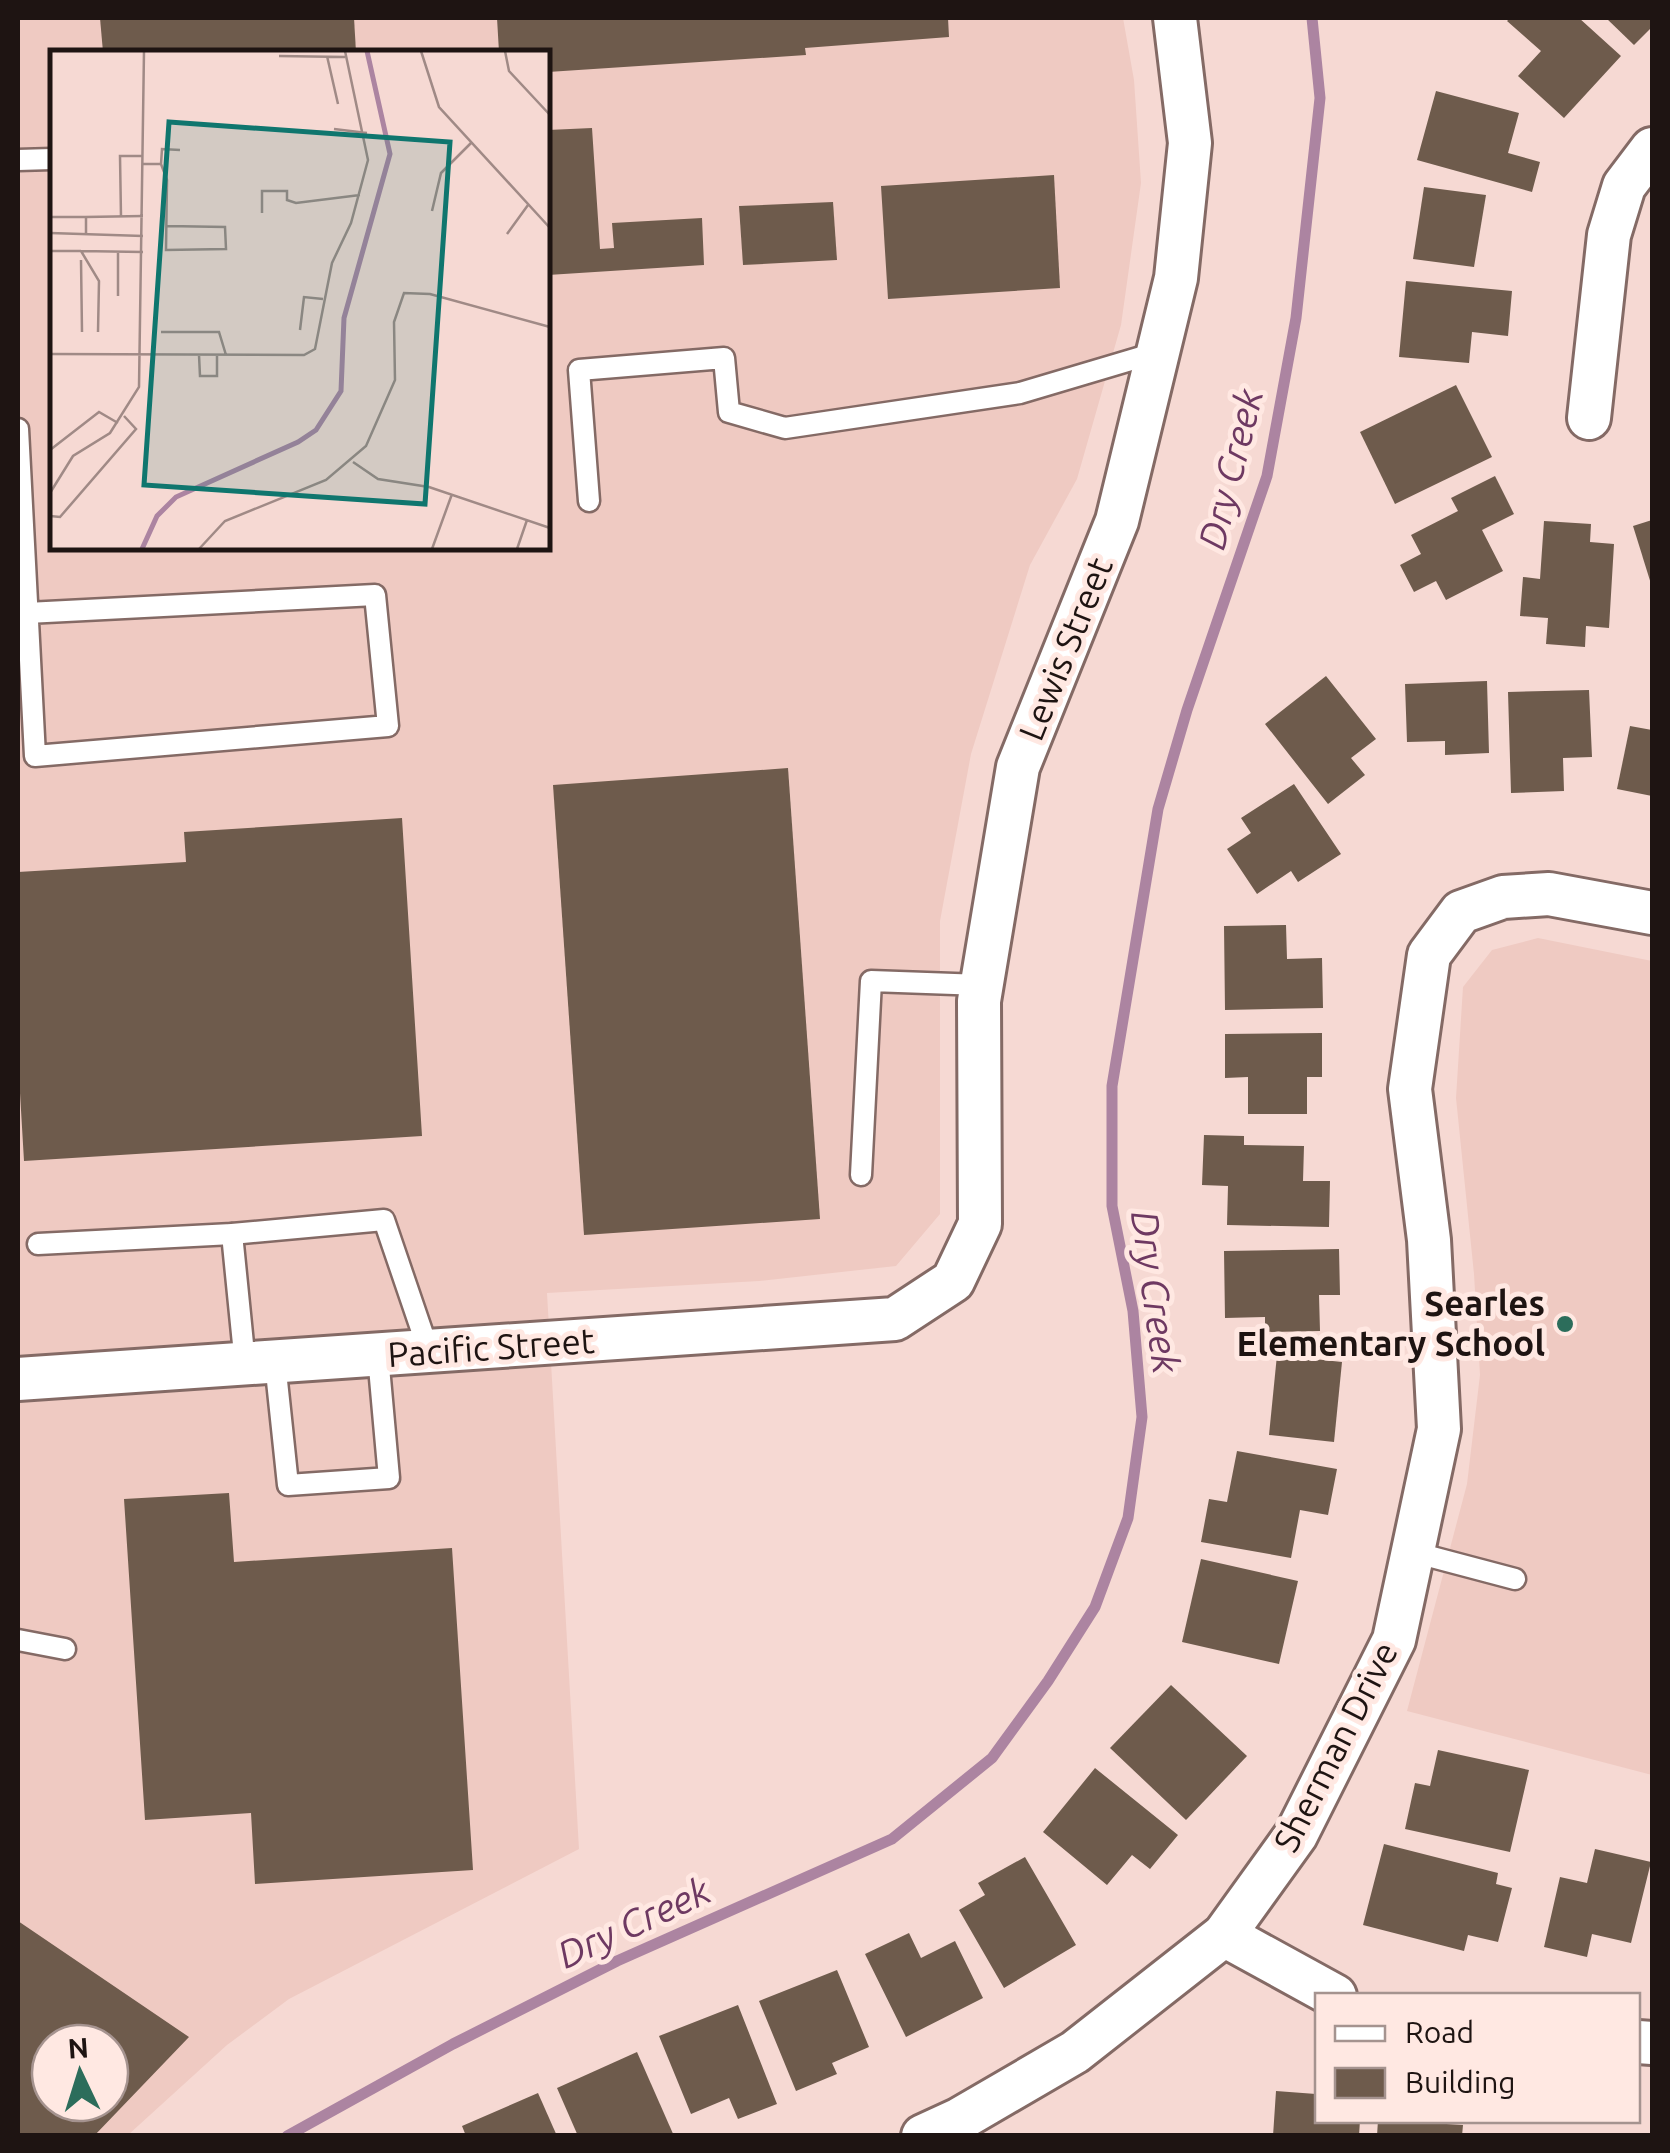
<svg xmlns="http://www.w3.org/2000/svg" width="1670" height="2153" font-family="Ubuntu,sans-serif">
  <style>
    .built { fill: #efcac2; fill-rule: evenodd }
    .lines { fill: none; stroke-linecap: round; stroke-linejoin: round }
    .stream { stroke: #ac84a1; stroke-width: 11 }
    .building { fill: #6e5b4c; fill-rule: evenodd }
    .lane-casing { stroke: #846a65; stroke-width: 25 }
    .street-casing { stroke: #846a65; stroke-width: 48 }
    .lane { stroke: #fff; stroke-width: 20 }
    .street { stroke: #fff; stroke-width: 42 }
    .poi-dot { fill: #2c6d5b; stroke: #ffe8e2; stroke-width: 4 }
    .labels { text-anchor: middle; stroke-width: 10; stroke-linejoin: round; paint-order: stroke }
    .street-label { font-size: 35px; fill: #1e1412; stroke: #ffe8e2 }
    .poi-label { font-size: 35px; font-weight: bold; fill: #1e1412; stroke: #ffe8e2; text-anchor: end }
    .water-label { font-size: 38px; font-style: italic; fill: #6e3962; stroke: #ffe8e2 }
    .inset-river { fill: none; stroke: #ac84a1; stroke-width: 5 }
    .inset-road { fill: none; stroke: #a08a86; stroke-width: 2.5 }
    .view { fill: #0f766e; fill-opacity: 0.15; stroke: #0f766e; stroke-width: 5 }
    .inset-edge { fill: none; stroke: #1e1412; stroke-width: 5 }
  </style>
  <rect width="100%" height="100%" fill="#f6d9d3"/>
  <g class="built">
    <path d="M18,18H1123L1134,80L1141,183L1121,325L1077,479L1030,565L971,754L940,921V1214L896,1266L759,1281L547,1293L579,1849L289,1999L227,2045L128,2135H18ZM52,52H548V548H52ZM50,2043H110V2103H50Z"/>
    <polygon points="1538,938 1652,961 1652,1775 1407,1711 1467,1484 1480,1375 1474,1274 1456,1098 1463,987 1492,950"/>
  </g>
  <g class="lines">
    <polyline class="stream" points="287,2136 453,2044 617,1961 892,1839 992,1758 1048,1681 1095,1607 1128,1518 1142,1417 1133,1311 1112,1206 1112,1086 1158,809 1187,710 1267,476 1296,318 1320,98 1312,18"/>
  </g>
  <g class="building">
    <polygon points="100,18 354,18 356,52 103,52"/>
    <polygon points="497,18 948,18 949,37 805,48 806,55 548,72 548,52 499,52"/>
    <polygon points="1510,18 1579,18 1621,56 1564,118 1518,76 1541,51 1507,21"/>
    <polygon points="1606,18 1652,18 1652,27 1634,45"/>
    <polygon points="1436,91 1519,113 1508,153 1540,162 1532,192 1417,160"/>
    <polygon points="592,128 600,249 614,248 612,223 702,218 704,265 548,275 548,130"/>
    <polygon points="1054,175 1060,288 888,299 881,186"/>
    <polygon points="1424,187 1486,195 1474,267 1413,259"/>
    <polygon points="833,202 837,260 743,265 739,206"/>
    <polygon points="1406,281 1512,291 1508,336 1472,332 1469,363 1399,357"/>
    <polygon points="1456,385 1492,457 1395,504 1360,432"/>
    <polygon points="1495,476 1514,514 1482,530 1503,571 1446,600 1436,581 1414,592 1400,565 1421,554 1411,535 1458,511 1451,498"/>
    <polygon points="1652,520 1652,587 1633,526"/>
    <polygon points="1544,521 1591,524 1590,542 1614,544 1609,628 1586,626 1585,647 1546,644 1548,618 1520,616 1523,577 1540,579"/>
    <polygon points="1326,676 1376,739 1351,758 1365,775 1328,804 1265,724"/>
    <polygon points="1487,681 1489,753 1445,755 1445,741 1407,742 1405,684"/>
    <polygon points="1589,690 1592,757 1563,758 1564,791 1511,793 1508,692"/>
    <polygon points="1630,726 1652,730 1652,796 1617,789"/>
    <polygon points="788,768 820,1219 584,1235 553,785"/>
    <polygon points="1294,784 1341,854 1298,882 1291,871 1257,894 1227,849 1251,833 1241,818"/>
    <polygon points="402,818 422,1136 24,1161 18,1059 18,872 186,862 184,832"/>
    <polygon points="1286,925 1287,959 1322,958 1323,1008 1225,1010 1224,926"/>
    <polygon points="1322,1033 1322,1077 1307,1077 1307,1114 1248,1114 1248,1077 1225,1078 1225,1034"/>
    <polygon points="1204,1135 1244,1136 1244,1145 1304,1146 1303,1181 1330,1181 1329,1227 1227,1225 1228,1186 1202,1185"/>
    <polygon points="1339,1249 1340,1295 1319,1295 1320,1331 1265,1332 1265,1317 1225,1318 1224,1251"/>
    <polygon points="1277,1355 1342,1362 1334,1442 1269,1435"/>
    <polygon points="1237,1451 1337,1469 1328,1515 1300,1510 1291,1558 1201,1542 1209,1499 1227,1502"/>
    <polygon points="229,1493 234,1562 452,1548 473,1870 255,1884 251,1813 145,1820 124,1499"/>
    <polygon points="1201,1559 1298,1581 1279,1664 1182,1642"/>
    <polygon points="1171,1685 1247,1756 1186,1820 1110,1748"/>
    <polygon points="1438,1750 1529,1770 1510,1852 1405,1829 1415,1783 1430,1786"/>
    <polygon points="1095,1768 1178,1835 1150,1869 1132,1855 1107,1885 1043,1832"/>
    <polygon points="1384,1844 1498,1873 1496,1884 1512,1888 1498,1942 1468,1935 1464,1951 1363,1925"/>
    <polygon points="1595,1849 1651,1862 1631,1943 1592,1934 1587,1957 1544,1947 1560,1877 1587,1883"/>
    <polygon points="1025,1857 1076,1945 1004,1988 959,1910 985,1895 978,1883"/>
    <path d="M18,1921L189,2037L94,2136H18ZM50,2043H110V2103H50Z"/>
    <polygon points="909,1933 921,1958 955,1941 983,1998 906,2037 865,1954"/>
    <polygon points="837,1970 869,2047 832,2063 837,2074 796,2091 759,2001"/>
    <polygon points="738,2005 777,2104 738,2119 729,2098 691,2114 659,2036"/>
    <polygon points="637,2052 674,2136 578,2136 557,2088"/>
    <polygon points="1276,2091 1316,2094 1318,2120 1360,2120 1359,2136 1273,2136"/>
    <polygon points="538,2093 557,2136 466,2136 462,2126"/>
    <polygon points="1378,2120 1430,2120 1430,2123 1463,2125 1462,2136 1377,2136"/>
  </g>
  <g class="lines">
    <defs>
      <g id="lane">
        <polyline points="18,160 52,159"/>
        <polyline points="18,429 35,756 388,726 375,595 27,613"/>
        <polyline points="589,501 579,370 724,358 729,412 785,428 1020,393 1158,352"/>
        <polyline points="861,1175 871,981 982,985"/>
        <polyline points="232,1234 245,1364"/>
        <polyline points="38,1244 232,1234 384,1220 429,1352"/>
        <polyline points="275,1362 288,1485 389,1478 378,1356"/>
        <polyline points="1413,1552 1515,1579"/>
        <polyline points="18,1640 65,1649"/>
      </g>
      <g id="street">
        <polyline points="1589,418 1609,235 1624,186 1652,149"/>
        <polyline points="18,1379 895,1319 953,1281 980,1224 979,1001 1018,767 1117,521 1176,278 1190,143 1175,18"/>
        <polyline points="1224,1935 1335,1996"/>
        <polyline points="1638,2042 1652,2043"/>
        <polyline points="923,2136 960,2119 1075,2052 1224,1935 1296,1835 1394,1640 1439,1429 1429,1240 1410,1089 1429,955 1461,912 1503,897 1549,894 1652,913"/>
      </g>
    </defs>
    <use href="#lane" class="lane-casing"/>
    <use href="#street" class="street-casing"/>
    <use href="#lane" class="lane"/>
    <use href="#street" class="street"/>
  </g>
  <circle class="poi-dot" cx="1565" cy="1324" r="10"/>
  <g class="labels">
    <g class="street-label">
      <text transform="translate(1066 649) rotate(-68)" y="12">Lewis Street</text>
      <text transform="translate(491 1348) rotate(-4)" y="12">Pacific Street</text>
      <text transform="translate(1336 1747) rotate(-63)" y="12">Sherman Drive</text>
    </g>
    <g class="poi-label">
      <text x="1545" y="1316">Searles<tspan x="1545" dy="40">Elementary School</tspan></text>
    </g>
    <g class="water-label">
      <text transform="translate(1231 469) rotate(-76)" y="13">Dry Creek</text>
      <text transform="translate(1155 1292) rotate(82)" y="13">Dry Creek</text>
      <text transform="translate(634 1923) rotate(-25)" y="13">Dry Creek</text>
    </g>
  </g>
  <g transform="translate(50 50)">
    <rect width="500" height="500" fill="#f6d9d3"/>
    <path class="inset-river" d="M92,499L107,466L126,447L248,392L266,380L291,341L294,268L340,104L317,1"/>
    <path class="inset-road" d="M371,1L389,57L500,178M455,1L459,21L500,65M229,6L295,7M277,6L288,54M284,79L317,83M93,114H111L112,99L130,100M111,114L117,130L116,200L176,199L175,177L117,176M382,161L391,123L421,93M212,163V141H237V150L246,153L310,145M0,167H36M71,167L70,106H93M0,183L93,186M36,184V167L93,166M457,184L478,155M0,201H31M31,210L32,282M68,246V202M250,280L254,247L273,249M48,282L49,231L31,201L93,202M111,282H169L176,305M0,304L254,305L265,299L282,213L301,173L318,110L295,1M149,305L150,326H167V305M0,400L49,362L68,373M303,412L328,429L379,437L500,478M0,443L23,406L60,383L89,337L94,1M0,466L10,467L86,379L74,366M149,499L175,471L276,430L316,396L345,330L344,272L354,243L380,244L500,277M382,499L402,444M467,499L477,470"/>
    <path class="view" d="M119,72L400,92L375,454L94,435Z"/>
    <rect width="500" height="500" class="inset-edge"/>
  </g>
  <rect width="1670" height="2153" fill="none" stroke="#1e1412" stroke-width="40"/>
  <rect x="1315" y="1993" width="325" height="130" fill="#ffe8e2" stroke="#a5938f" stroke-width="2.5"/>
  <rect x="1335" y="2026" width="50" height="15" fill="#ffffff" stroke="#a5938f" stroke-width="2.5"/>
  <text x="1405" y="2043" font-size="30" fill="#1e1412">Road</text>
  <rect x="1335" y="2068" width="50" height="30" fill="#6e5b4c" stroke="#a5938f" stroke-width="2.5"/>
  <text x="1405" y="2093" font-size="30" fill="#1e1412">Building</text>
  <g transform="translate(80 2073) rotate(356)"><circle r="48" fill="#ffe8e2" stroke="#a5938f" stroke-width="2.5"/>
  <path d="M0-8L18 38L0 25L-18 38Z" fill="#2c6d5b"/>
  <text y="-15" font-size="28" font-weight="bold" text-anchor="middle" fill="#1e1412">N</text>
  </g>
</svg>
